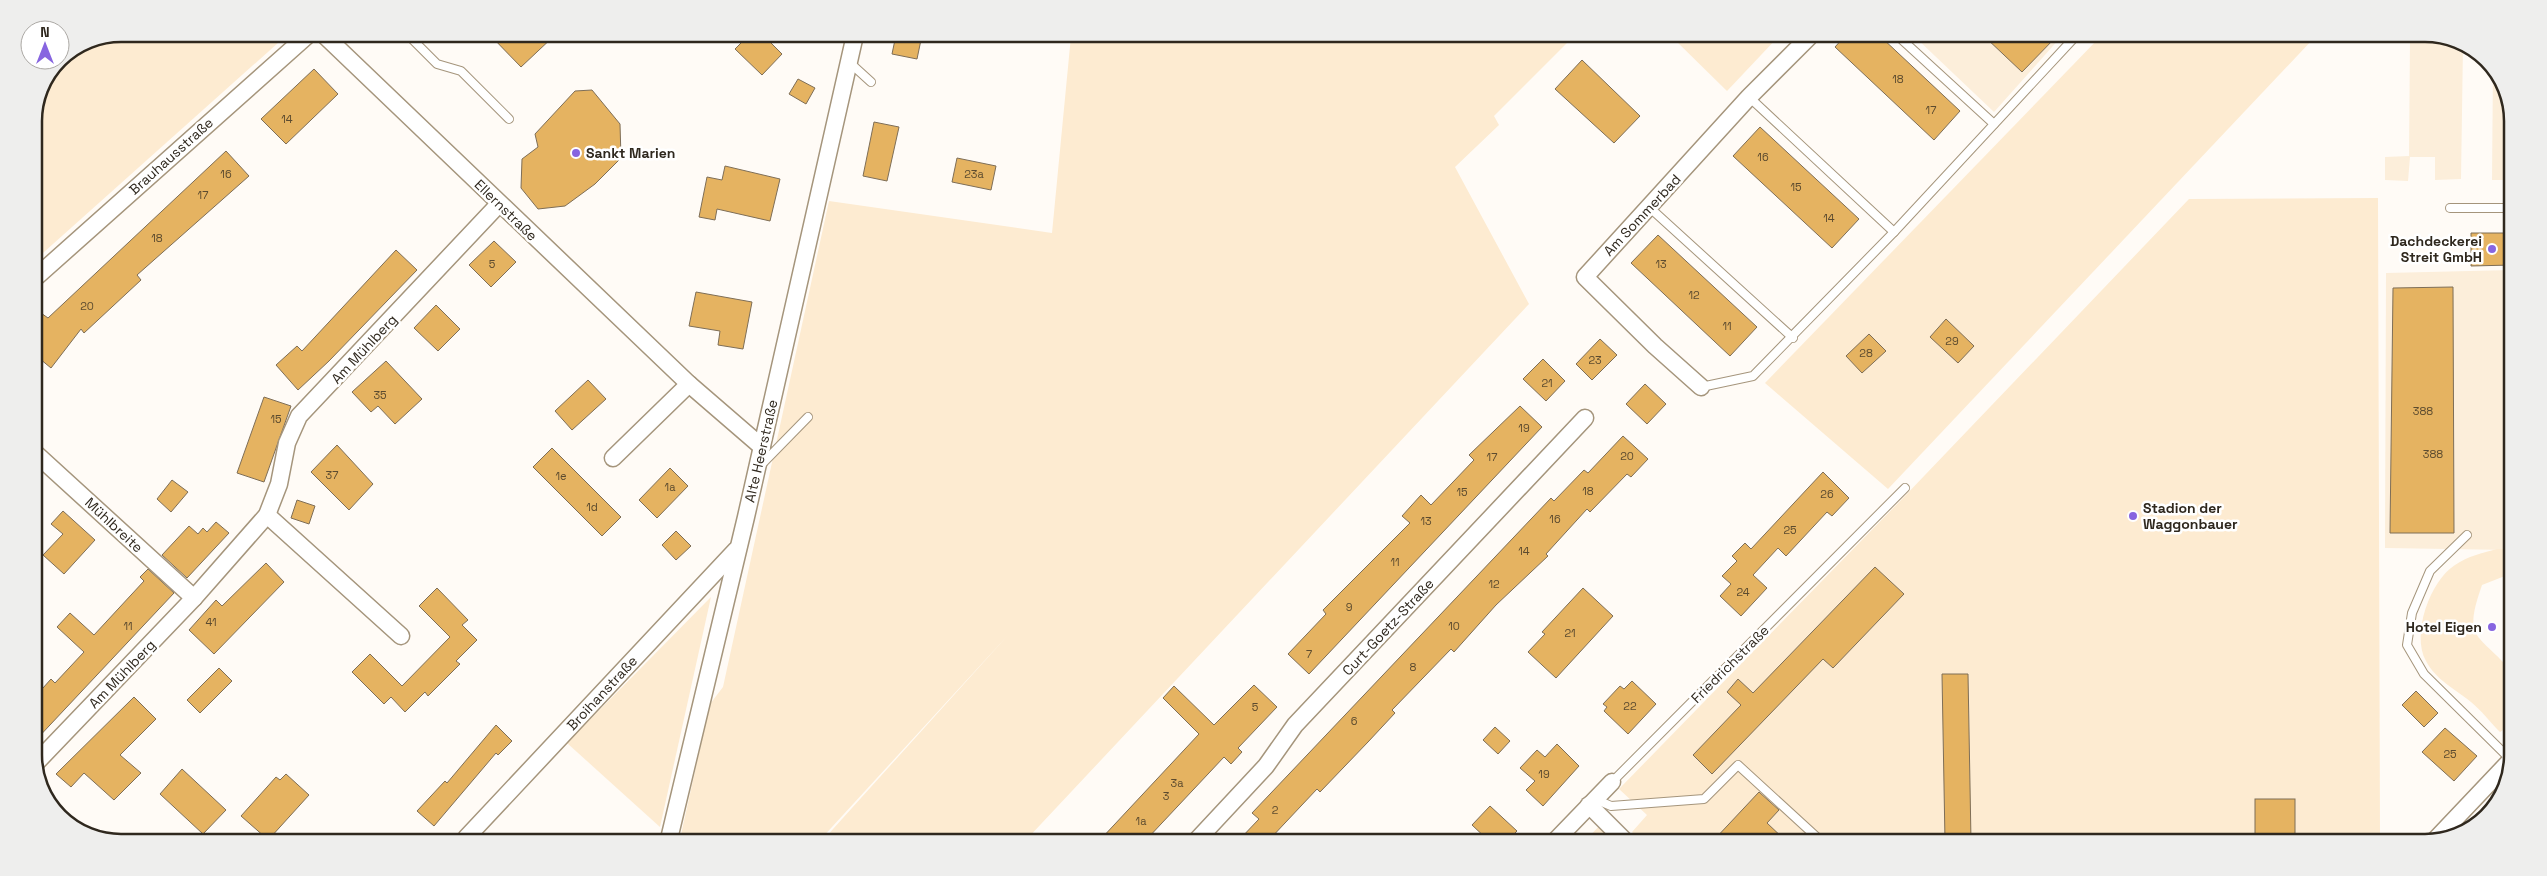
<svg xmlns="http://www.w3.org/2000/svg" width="2547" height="876" font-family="'Space Grotesk',sans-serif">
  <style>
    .built { fill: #fceeda }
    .green { fill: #fdebd1 }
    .building { fill: #e5b361; stroke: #7e6e57 }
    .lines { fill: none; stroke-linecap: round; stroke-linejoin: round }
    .service-casing { stroke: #a5957c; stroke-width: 10 }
    .minor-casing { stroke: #a5957c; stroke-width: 19 }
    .service { stroke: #fff; stroke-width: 8 }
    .minor { stroke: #fff; stroke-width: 16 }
    .poi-dot { fill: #8765e0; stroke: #fff; stroke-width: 2 }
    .labels { text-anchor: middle; stroke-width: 5; stroke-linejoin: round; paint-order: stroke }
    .number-label { font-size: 11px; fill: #5c4b2f }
    .poi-label { font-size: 14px; font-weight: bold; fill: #2f281e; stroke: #fff; text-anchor: start }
    .street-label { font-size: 14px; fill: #2f281e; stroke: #fff }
    .rim { fill: none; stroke: #2f281e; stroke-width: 2.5 }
  </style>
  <rect width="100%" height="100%" fill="#fffbf6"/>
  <g class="built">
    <polygon points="1915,37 2060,38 1994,112"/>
    <polygon points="2410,38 2453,38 2463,45 2461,179 2435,180 2435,157 2410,157 2408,181 2385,180 2385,157 2409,156"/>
    <polygon points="2493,66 2513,116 2513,180 2492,180"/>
    <polygon points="2512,270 2510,550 2385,548 2386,273"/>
  </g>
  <g class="green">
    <polygon points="122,34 288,34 34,261 34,116 60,59 88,40"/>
    <polygon points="1071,36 1573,37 1494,116 1499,125 1455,167 1529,304 1026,840 824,839 1009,634 821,839 680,839 710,704 723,687 829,201 1052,233"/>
    <polygon points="1672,37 1778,37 1727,91"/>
    <polygon points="2099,38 2314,38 1888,489 1765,383"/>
    <polygon points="2378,198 2380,842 1641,841 1632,832 1647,815 1619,789 1903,498 2189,199"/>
    <path d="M2497,549H2510V574L2482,585C2463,639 2477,633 2509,668V726L2500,732C2490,722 2481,710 2471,702C2455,689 2436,680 2426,661C2411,634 2430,581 2455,565C2468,556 2482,553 2497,549Z"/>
    <polygon points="711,597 660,827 567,743"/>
    <polygon points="1604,821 1624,841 1585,841"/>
  </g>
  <g class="building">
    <polygon points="489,34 528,35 555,35 521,67"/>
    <polygon points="749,35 763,35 782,54 762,75 735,49"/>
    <polygon points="896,35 922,35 917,59 892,54"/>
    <polygon points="1844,37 1881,37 1960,111 1934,140 1835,47"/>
    <polygon points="1985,37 2033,38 2055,38 2022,72"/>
    <polygon points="1582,60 1640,116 1614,143 1555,89"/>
    <polygon points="314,69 338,94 286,144 261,119"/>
    <polygon points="798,79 815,88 806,104 789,94"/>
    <polygon points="592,90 620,124 621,158 595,184 565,206 538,209 521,188 522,159 538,147 535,134 575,91"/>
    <polygon points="874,122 899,127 887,181 863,176"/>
    <polygon points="1760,127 1859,219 1832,248 1733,156"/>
    <polygon points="226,151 249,176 137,275 141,280 84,333 81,329 51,368 34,354 34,308 48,318"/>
    <polygon points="957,158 996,166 991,190 952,182"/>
    <polygon points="725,166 780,179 770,221 717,209 715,220 699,217 707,177 722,180"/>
    <polygon points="2471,233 2512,233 2512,265 2471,266"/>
    <polygon points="1658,235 1757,327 1730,356 1631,263"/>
    <polygon points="494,241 516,262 491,287 469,265"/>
    <polygon points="396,250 417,270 329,361 298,390 276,365 297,346 302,351"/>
    <polygon points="2453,287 2454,533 2390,533 2393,288"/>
    <polygon points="696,292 752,302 743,349 718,345 720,331 689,326"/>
    <polygon points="436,305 460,329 438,351 414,328"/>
    <polygon points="1946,319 1974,346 1958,363 1930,337"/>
    <polygon points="1869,334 1886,351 1862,373 1846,356"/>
    <polygon points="1600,339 1617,355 1592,380 1576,364"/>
    <polygon points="1543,359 1565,381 1546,401 1523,379"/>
    <polygon points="386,361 422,399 395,424 378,406 371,412 352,392"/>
    <polygon points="588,380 606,399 572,430 555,411"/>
    <polygon points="1645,384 1666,404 1647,424 1626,404"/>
    <polygon points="264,397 291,406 264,482 237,473"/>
    <polygon points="1520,406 1542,427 1309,674 1288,654 1326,614 1323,610 1410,523 1402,516 1421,495 1431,505 1474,460 1469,455"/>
    <polygon points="1623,436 1648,459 1631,477 1627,474 1590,512 1587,509 1546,554 1548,556 1496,605 1454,652 1451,649 1392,710 1395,713 1368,742 1320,792 1317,789 1269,840 1239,840 1259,819 1252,813 1551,498 1554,501 1584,470 1588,473"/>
    <polygon points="337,445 373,484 349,510 311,472"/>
    <polygon points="552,448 621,517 602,536 533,467"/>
    <polygon points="670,468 688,486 657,518 639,500"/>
    <polygon points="1823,472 1849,498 1832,516 1827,512 1786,556 1778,548 1753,575 1767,588 1741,616 1720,596 1731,584 1722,576 1737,561 1732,556 1745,543 1751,549"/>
    <polygon points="172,480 188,492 171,512 157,499"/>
    <polygon points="297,500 315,506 309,524 291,518"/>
    <polygon points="63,511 95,540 64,574 43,555 63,534 51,524"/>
    <polygon points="216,522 229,533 187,578 162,555 189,526 198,534 203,528 207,532"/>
    <polygon points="676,531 691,546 676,560 662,545"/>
    <polygon points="266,563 284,582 214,654 189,630 216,600 222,606"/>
    <polygon points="1875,567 1904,594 1833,668 1823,659 1712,774 1693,755 1741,705 1727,692 1738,679 1753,693"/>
    <polygon points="148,569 174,593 34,742 34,698 51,679 55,683 84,652 57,627 70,613 94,635 144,581 140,577"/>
    <polygon points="437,588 468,620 462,625 477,640 456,661 460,664 428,696 425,692 405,712 391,697 384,704 352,672 370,654 402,686 450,637 419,606"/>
    <polygon points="1583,588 1613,616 1556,678 1528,652 1545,634 1542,632"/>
    <polygon points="219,668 232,681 200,713 187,700"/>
    <polygon points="1942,674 1968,674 1971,841 1945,841"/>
    <polygon points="1632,681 1656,704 1628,734 1604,711 1607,707 1603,704 1620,686 1624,689"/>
    <polygon points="1254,685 1277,707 1238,748 1242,752 1231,764 1224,757 1146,840 1100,840 1199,734 1163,698 1174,686 1214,725"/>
    <polygon points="2416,691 2438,713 2424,727 2402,705"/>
    <polygon points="134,697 156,719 120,755 141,773 114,800 84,773 71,787 56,774"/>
    <polygon points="496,725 512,741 498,755 496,753 434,826 417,811 445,781 447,783"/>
    <polygon points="1495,727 1510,741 1498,754 1483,740"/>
    <polygon points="2445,728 2477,756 2454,781 2422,752"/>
    <polygon points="1557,744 1579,766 1543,806 1526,790 1535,781 1520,768 1537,750 1545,757"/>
    <polygon points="182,769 226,810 203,834 160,794"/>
    <polygon points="286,774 309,795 270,838 266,838 241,816 276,777 280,780"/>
    <polygon points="1759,792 1779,810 1767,823 1786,841 1713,841"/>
    <rect x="2255" y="799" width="40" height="43"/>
    <polygon points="1490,806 1517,831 1508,840 1488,840 1472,825"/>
  </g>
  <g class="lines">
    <defs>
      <g id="service">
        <polyline points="407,34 437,64 461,71 509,119"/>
        <polyline points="1899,37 1994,124"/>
        <polyline points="849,62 871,82"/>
        <polyline points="1749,97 1894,232"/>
        <polyline points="1649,207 1793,338"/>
        <polyline points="2450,208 2512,208"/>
        <polyline points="1701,387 1753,376 1894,232 2074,38"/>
        <polyline points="762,464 808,417"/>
        <polyline points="2467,535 2430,571 2412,613 2407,645 2424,674 2509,758"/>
        <polyline points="1612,782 1905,488"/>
        <polyline points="1595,799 1611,806 1704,799 1738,765 1821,841"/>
      </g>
      <g id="minor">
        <polyline points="323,34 689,384 762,447"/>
        <polyline points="34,279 309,34"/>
        <polyline points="1701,387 1655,346 1585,277 1749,97 1809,37"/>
        <polyline points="34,452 194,598"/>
        <polyline points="613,458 689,384"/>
        <polyline points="267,515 401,636"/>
        <polyline points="35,764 194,598 267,515 279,484 287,443 299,416 499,204"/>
        <polyline points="1589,805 1625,841"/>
        <polyline points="466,838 736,550"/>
        <polyline points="669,839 746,517 855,35"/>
        <polyline points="2436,839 2509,762"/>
        <polyline points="1197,840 1266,766 1295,725 1585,418"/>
        <polyline points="1555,841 1612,782"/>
      </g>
    </defs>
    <use href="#service" class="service-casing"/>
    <use href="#minor" class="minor-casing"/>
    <use href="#service" class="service"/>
    <use href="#minor" class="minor"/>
  </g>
  <g class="poi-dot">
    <circle cx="576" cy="153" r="5"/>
    <circle cx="2492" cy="249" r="5"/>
    <circle cx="2133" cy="516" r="5"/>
    <circle cx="2492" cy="627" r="5"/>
  </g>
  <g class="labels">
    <g class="number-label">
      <text x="1898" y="83">18</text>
      <text x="1931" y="114">17</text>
      <text x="287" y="123">14</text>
      <text x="1763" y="161">16</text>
      <text x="226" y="178">16</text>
      <text x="974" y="178">23a</text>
      <text x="1796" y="191">15</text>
      <text x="203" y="199">17</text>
      <text x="1829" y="222">14</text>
      <text x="157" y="242">18</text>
      <text x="492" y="268">5</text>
      <text x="1661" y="268">13</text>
      <text x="1694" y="299">12</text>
      <text x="87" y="310">20</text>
      <text x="1727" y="330">11</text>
      <text x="1952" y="345">29</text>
      <text x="1866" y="357">28</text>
      <text x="1595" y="364">23</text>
      <text x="1547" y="387">21</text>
      <text x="380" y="399">35</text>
      <text x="2423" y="415">388</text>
      <text x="276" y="423">15</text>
      <text x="1524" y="432">19</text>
      <text x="2433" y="458">388</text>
      <text x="1627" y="460">20</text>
      <text x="1492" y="461">17</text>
      <text x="332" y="479">37</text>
      <text x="561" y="480">1e</text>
      <text x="670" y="491">1a</text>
      <text x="1588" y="495">18</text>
      <text x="1462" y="496">15</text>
      <text x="1827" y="498">26</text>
      <text x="592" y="511">1d</text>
      <text x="1555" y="523">16</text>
      <text x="1426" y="525">13</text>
      <text x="1790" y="534">25</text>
      <text x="1524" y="555">14</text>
      <text x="1395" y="566">11</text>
      <text x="1494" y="588">12</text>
      <text x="1743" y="596">24</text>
      <text x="1349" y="611">9</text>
      <text x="211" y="626">41</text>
      <text x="128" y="630">11</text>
      <text x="1454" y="630">10</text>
      <text x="1570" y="637">21</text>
      <text x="1309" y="658">7</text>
      <text x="1413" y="671">8</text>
      <text x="1630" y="710">22</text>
      <text x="1255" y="711">5</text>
      <text x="1354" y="725">6</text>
      <text x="2450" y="758">25</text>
      <text x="1544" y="778">19</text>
      <text x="1177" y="787">3a</text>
      <text x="1166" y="800">3</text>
      <text x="1275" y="814">2</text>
      <text x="1141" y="825">1a</text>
    </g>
    <g class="poi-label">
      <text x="586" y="158">Sankt Marien</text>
      <text x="2482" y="246" text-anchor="end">Dachdeckerei<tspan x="2482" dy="16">Streit GmbH</tspan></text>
      <text x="2143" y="513">Stadion der<tspan x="2143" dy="16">Waggonbauer</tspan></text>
      <text x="2482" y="632" text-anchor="end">Hotel Eigen</text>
    </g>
    <g class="street-label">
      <text transform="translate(171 156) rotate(-42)" y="5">Brauhausstraße</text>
      <text transform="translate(506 210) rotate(44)" y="5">Ellernstraße</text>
      <text transform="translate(1642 215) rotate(-47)" y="5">Am Sommerbad</text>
      <text transform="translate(364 349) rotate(-47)" y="5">Am Mühlberg</text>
      <text transform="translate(761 451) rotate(-77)" y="5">Alte Heerstraße</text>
      <text transform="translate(114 525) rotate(43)" y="5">Mühlbreite</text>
      <text transform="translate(1388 627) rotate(-47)" y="5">Curt-Goetz-Straße</text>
      <text transform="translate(1730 664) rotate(-45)" y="5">Friedrichstraße</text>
      <text transform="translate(122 674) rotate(-46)" y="5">Am Mühlberg</text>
      <text transform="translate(602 693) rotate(-47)" y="5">Broihanstraße</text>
    </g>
  </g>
  <path d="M0 0H2547V876H0ZM121 42H2425A79 79 0 0 1 2504 121V755A79 79 0 0 1 2425 834H121A79 79 0 0 1 42 755V121A79 79 0 0 1 121 42Z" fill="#eeeeed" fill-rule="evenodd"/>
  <path class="rim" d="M121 42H2425A79 79 0 0 1 2504 121V755A79 79 0 0 1 2425 834H121A79 79 0 0 1 42 755V121A79 79 0 0 1 121 42Z"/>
  <g transform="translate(45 45)"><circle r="24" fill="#ffffff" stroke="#aca9a5"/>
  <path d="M0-4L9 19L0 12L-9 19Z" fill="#8765e0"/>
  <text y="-8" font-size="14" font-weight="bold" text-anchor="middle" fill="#2f281e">N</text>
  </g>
</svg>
